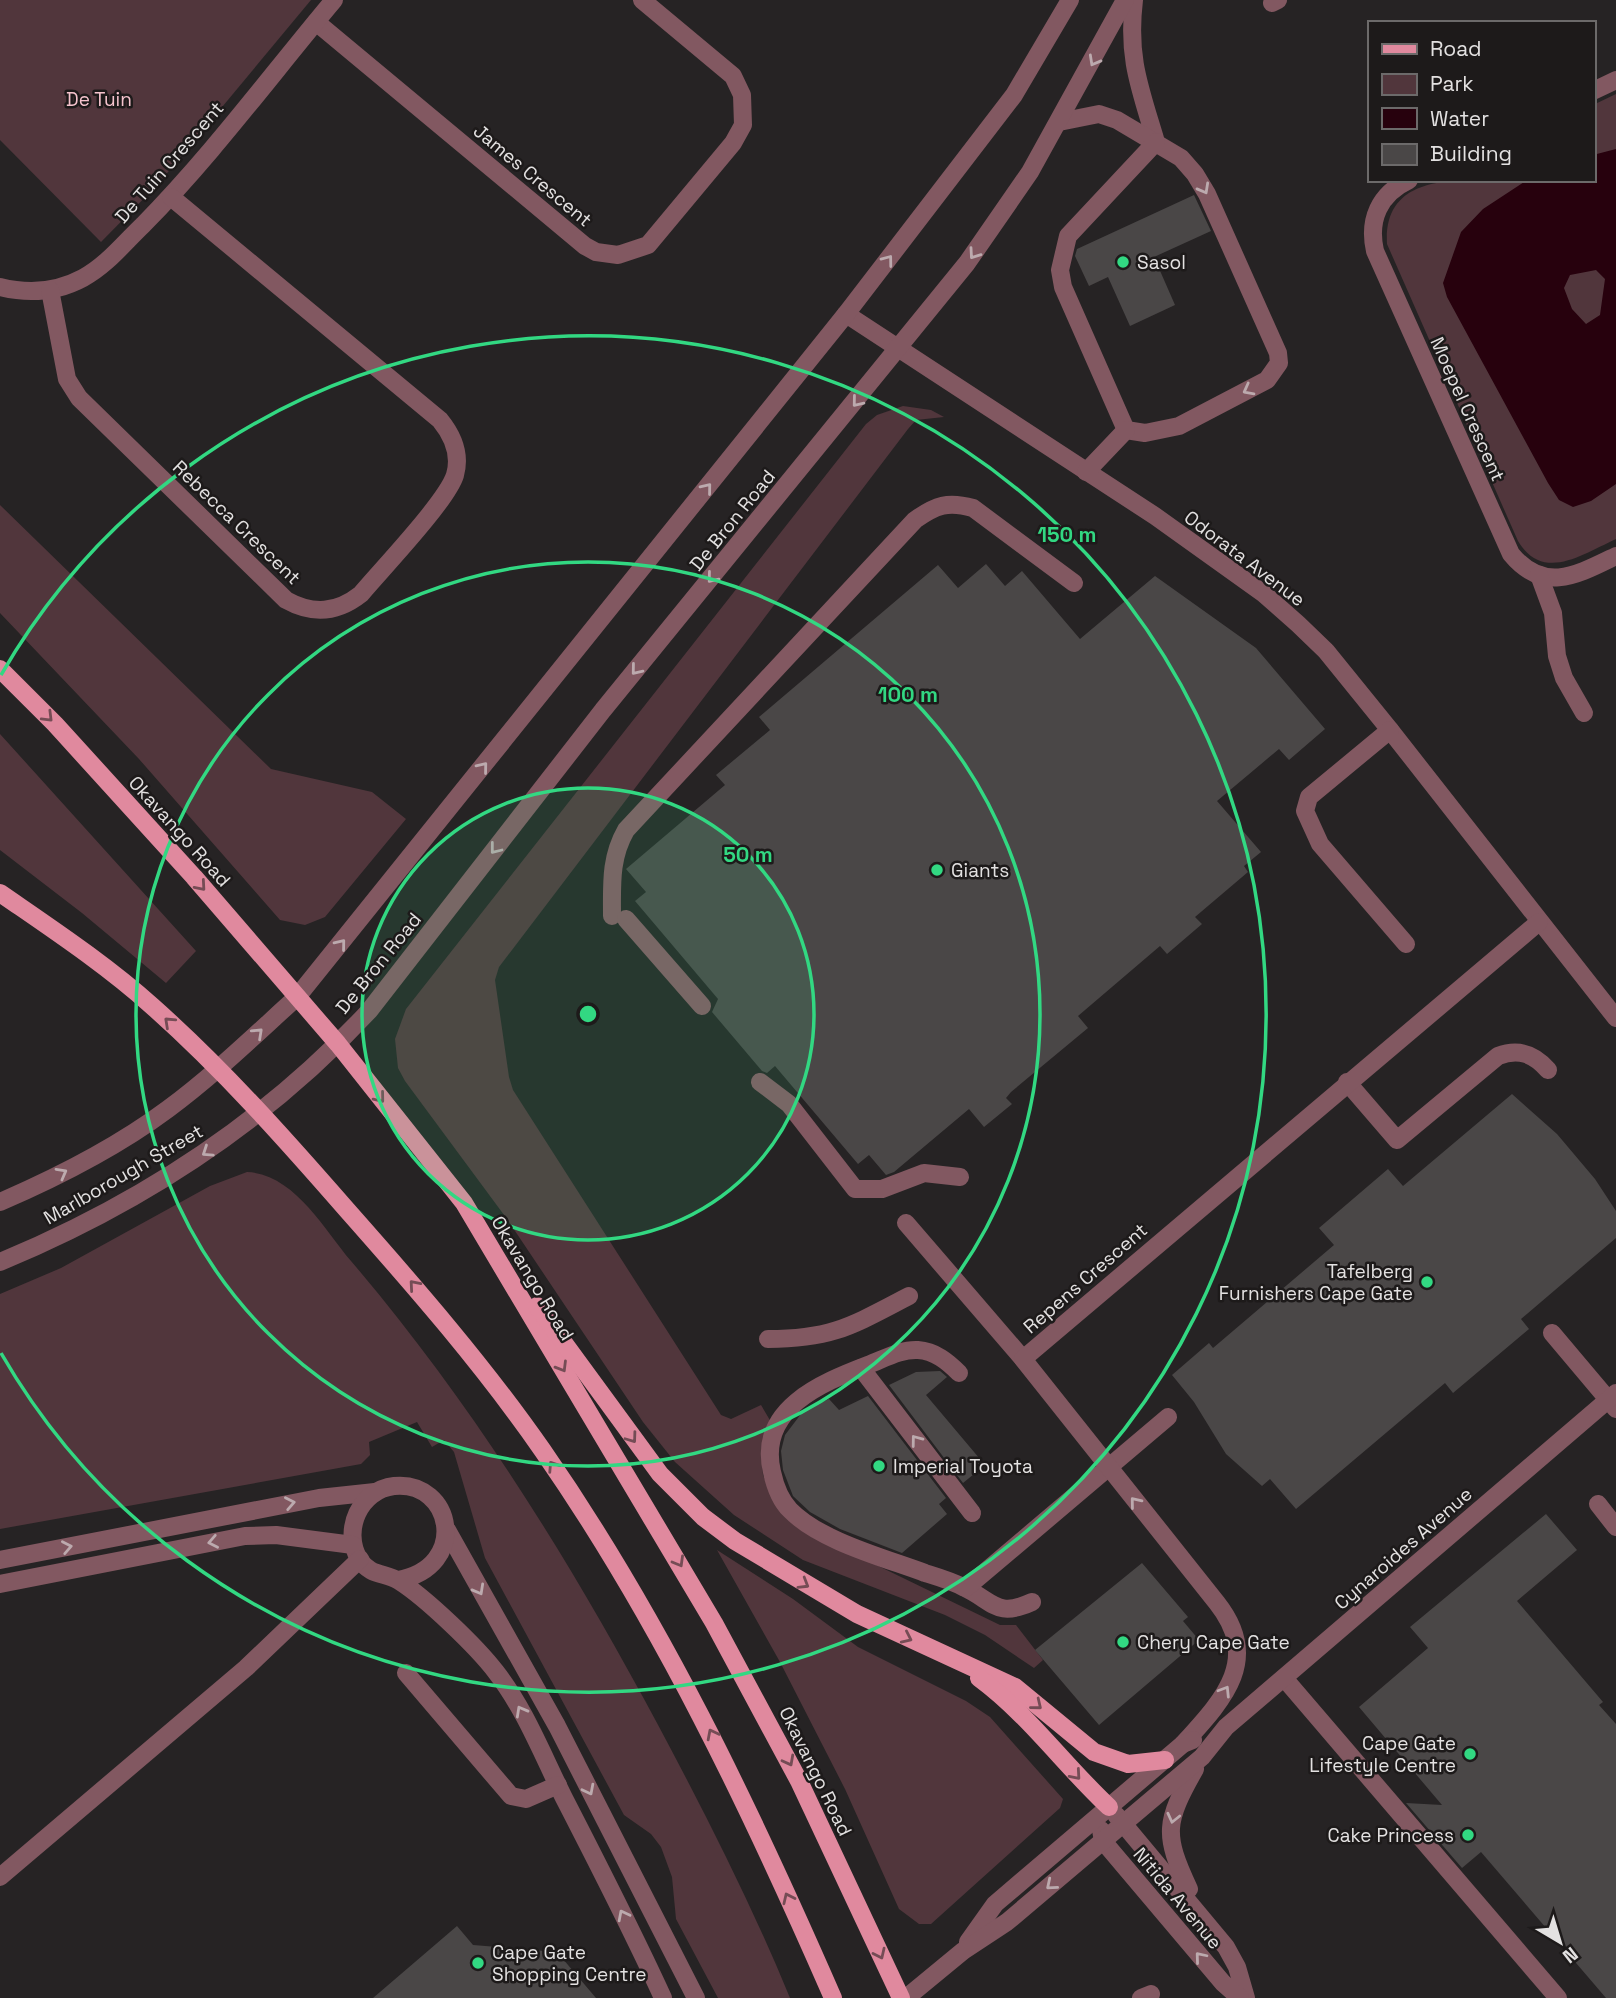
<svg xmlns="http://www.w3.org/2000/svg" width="1616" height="1998" font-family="'Space Grotesk',sans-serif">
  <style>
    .green { fill: #51363c }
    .water { fill: #27010d; fill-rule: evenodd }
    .building { fill: #4a4747 }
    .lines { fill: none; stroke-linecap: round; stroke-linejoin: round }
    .minor { stroke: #825861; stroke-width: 18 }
    .major { stroke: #e0899e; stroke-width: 18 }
    .oneway { stroke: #bcaaae }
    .oneway2 { stroke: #754c55 }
    .ring { fill: none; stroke: #32d882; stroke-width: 3.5 }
    .poi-dot { fill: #32d882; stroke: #1d1a1a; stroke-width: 2.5 }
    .labels { text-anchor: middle; stroke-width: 5; stroke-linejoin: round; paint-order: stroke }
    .park-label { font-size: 19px; fill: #f5c3cd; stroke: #1d1a1a }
    .street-label { font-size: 19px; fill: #e3e1e1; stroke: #1d1a1a }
    .poi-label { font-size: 19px; fill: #e3e1e1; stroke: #1d1a1a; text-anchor: start }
    .centre { fill: #32d882; stroke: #1d1a1a; stroke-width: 3.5 }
    .ring-label { font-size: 21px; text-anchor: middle; font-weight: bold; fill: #32d882; stroke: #1d1a1a; stroke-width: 5; stroke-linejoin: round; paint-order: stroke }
  </style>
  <rect width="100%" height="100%" fill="#262324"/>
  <g class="green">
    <polygon points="0,0 311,0 158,184 101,242 0,140"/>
    <path d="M1616,94V539C1583,554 1543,583 1518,541L1387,244C1383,173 1457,180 1506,180C1535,180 1564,180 1593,180V105Z"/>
    <polygon points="903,406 931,410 944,417 916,420 908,429 499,967 495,980 509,1077 513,1090 721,1415 731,1419 761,1405 771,1422 761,1450 763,1475 774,1501 800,1528 1000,1625 1016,1625 1043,1660 1034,1668 985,1635 945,1615 803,1560 734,1515 675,1462 643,1422 507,1219 405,1081 398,1068 395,1039 406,1009 866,424 877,415"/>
    <polygon points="0,505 271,769 372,792 406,819 325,917 305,925 280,920 139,759 0,613"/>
    <polygon points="0,734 196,951 166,983 82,913 0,850"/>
    <path d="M247,1172C294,1174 324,1229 351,1261C472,1403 569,1559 657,1723C705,1813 751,1903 790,1998H718L676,1919L672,1877L661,1847L651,1834L624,1815L485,1558L454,1452L444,1440L432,1447L417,1422L369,1442L370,1455L361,1464L0,1529V1294L61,1268L210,1186Z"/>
    <polygon points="717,1550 793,1599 858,1647 966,1701 990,1717 1063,1799 1060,1808 931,1924 919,1924 899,1909 845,1789 780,1662"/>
  </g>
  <path class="water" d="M1616,149V484L1591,501L1573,507L1559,500L1548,483L1447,297L1443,283L1461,232L1483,209L1527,180H1593V155ZM1596,270L1605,279L1600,315L1586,324L1572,309L1564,288L1570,275Z"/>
  <g class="building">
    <polygon points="1194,195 1211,231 1154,257 1175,305 1130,326 1108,277 1089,286 1075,256 1077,249"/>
    <polygon points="986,564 1005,586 1022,571 1080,639 1155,576 1256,648 1325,729 1289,760 1279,749 1217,801 1261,852 1244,866 1248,872 1195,917 1202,924 1167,954 1160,946 1078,1016 1088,1028 1011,1092 1006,1098 1012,1104 984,1127 969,1109 894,1172 886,1175 869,1155 858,1164 775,1066 767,1073 762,1071 712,1012 718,999 635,901 646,892 626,869 725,785 716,775 770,730 759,717 938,565 958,588"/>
    <polygon points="1512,1094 1557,1134 1595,1179 1616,1211 1616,1238 1521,1319 1529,1329 1453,1393 1445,1383 1296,1509 1270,1479 1262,1486 1226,1454 1194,1402 1172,1375 1209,1343 1213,1348 1334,1245 1319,1228 1388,1169 1403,1186"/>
    <polygon points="940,1371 947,1377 926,1395 985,1465 963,1483 889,1385 916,1372"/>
    <polygon points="868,1396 946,1498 939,1504 947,1514 902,1553 840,1529 810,1512 793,1496 783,1470 781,1451 785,1435 804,1410 829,1399 839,1410"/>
    <polygon points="1546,1514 1577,1550 1517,1601 1603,1702 1599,1705 1616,1724 1616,1998 1606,1998 1481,1852 1462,1868 1406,1803 1442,1805 1359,1707 1428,1648 1410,1627"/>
    <polygon points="1142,1563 1188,1617 1183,1621 1199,1640 1099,1725 1035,1650"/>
    <polygon points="457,1926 473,1945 557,1952 596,1998 373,1998"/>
  </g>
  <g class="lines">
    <g class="minor">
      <path d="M1134,0C1127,58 1140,88 1156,142"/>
      <polyline points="1272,3 1278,0"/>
      <polyline points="316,22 585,246 596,252 618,255 648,245 733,143 743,125 742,95 733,76 642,0"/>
      <polyline points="1593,91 1616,80"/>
      <polyline points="1059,122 1099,114 1117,120 1181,158 1195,174 1207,194 1278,353 1279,363 1267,380 1179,426 1145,433 1126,430"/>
      <path d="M1409,180C1379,194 1368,220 1375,251L1511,554C1544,594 1577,575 1616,556"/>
      <path d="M0,287C28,294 57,292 83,278C107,265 124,243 143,225C212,155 271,75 334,0"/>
      <path d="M50,290L67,379L79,398L286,600C313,615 337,613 361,594C382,569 447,501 455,475C461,454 453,436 440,420L171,197"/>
      <polyline points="846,314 1155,516 1264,594 1298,624 1326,651 1390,730 1616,1018"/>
      <polyline points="1126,430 1063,287 1060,270 1068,236 1156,142"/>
      <polyline points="1086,472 1126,430"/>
      <polyline points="1539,575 1553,613 1557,656 1564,678 1584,713"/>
      <polyline points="1390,730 1309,797 1305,811 1320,844 1406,944"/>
      <path d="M612,916C612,884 610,858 626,830L915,520C936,505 948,501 973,508L1074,583"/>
      <polyline points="626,919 702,1006"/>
      <polyline points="760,1082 789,1104 855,1189 882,1189 924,1173 960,1177"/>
      <path d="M1347,1082L1397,1140L1498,1056C1519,1048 1534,1054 1548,1070"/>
      <path d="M0,1202C58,1177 117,1147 168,1109C214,1075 255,1035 297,997L846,314L1014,95L1070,0"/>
      <polyline points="906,1223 1023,1359"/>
      <path d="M0,1262C140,1204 266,1122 369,1011L603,710L967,263L1030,172L1125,0"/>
      <polyline points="1552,1333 1616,1409"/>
      <path d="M768,1339C833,1339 853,1325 909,1296"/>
      <polyline points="861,1368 972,1513"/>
      <path d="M959,1373C948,1362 935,1351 918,1350C901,1349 884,1359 868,1365C821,1383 757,1409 772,1472C775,1486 780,1500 790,1510C820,1541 885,1558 925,1573C938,1577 952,1581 965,1588C994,1602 997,1618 1032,1602"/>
      <polyline points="1598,1504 1616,1527"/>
      <polyline points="447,1530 557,1726 696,1998"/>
      <polyline points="0,1560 319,1498 375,1492"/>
      <path d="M398,1580C470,1567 453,1480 394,1486C360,1490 342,1530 359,1559C371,1577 385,1572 399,1581C426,1598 477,1647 496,1672C525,1709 543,1756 564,1798C598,1864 632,1930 663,1998"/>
      <polyline points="0,1584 245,1536 276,1535 353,1545"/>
      <polyline points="966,1588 1168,1417"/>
      <polyline points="406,1673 511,1796 526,1799 558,1785"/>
      <polyline points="1284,1678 1558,1998"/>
      <path d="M1183,1744C1223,1700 1262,1660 1217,1603L1023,1359L1539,922"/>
      <polyline points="1116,1815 1226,1947 1237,1967 1246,1998"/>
      <polyline points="1101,1830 1103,1841 1223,1983 1240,1998"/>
      <polyline points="0,1877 246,1668 360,1559"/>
      <path d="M1189,1889C1163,1834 1165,1822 1195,1769"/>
      <polyline points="968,1942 995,1904 1183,1744 1193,1740"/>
      <polyline points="906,1998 963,1951 1007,1922 1202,1757 1226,1727 1616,1393"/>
      <polyline points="1141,1998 1151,1994"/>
    </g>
    <g class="major">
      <polyline points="0,669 55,724 194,877 338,1044 464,1203 714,1623 799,1781 901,1998"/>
      <path d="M0,893C52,929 105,964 152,1006C223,1069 285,1139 347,1210C416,1288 484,1366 543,1451C661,1621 750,1808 833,1998"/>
      <polyline points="537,1306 660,1474 703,1517 735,1541 857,1614 1015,1687 1094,1752 1128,1764 1165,1760"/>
      <path d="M979,1678C1029,1715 1064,1765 1109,1807"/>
    </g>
  </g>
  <defs><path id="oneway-chevron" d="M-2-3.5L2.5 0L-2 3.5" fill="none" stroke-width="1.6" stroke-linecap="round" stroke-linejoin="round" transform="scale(1.75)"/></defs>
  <g class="oneway">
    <use href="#oneway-chevron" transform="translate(1094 61) rotate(119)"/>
    <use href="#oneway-chevron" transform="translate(1204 189) rotate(61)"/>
    <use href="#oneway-chevron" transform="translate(974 254) rotate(125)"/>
    <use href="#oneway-chevron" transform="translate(888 260) rotate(-53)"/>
    <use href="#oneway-chevron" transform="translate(1248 390) rotate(152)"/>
    <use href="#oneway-chevron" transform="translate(857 402) rotate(129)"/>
    <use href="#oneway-chevron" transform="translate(707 488) rotate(-51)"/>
    <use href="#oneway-chevron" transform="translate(712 578) rotate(129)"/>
    <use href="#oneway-chevron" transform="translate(636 670) rotate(129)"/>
    <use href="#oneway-chevron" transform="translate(483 767) rotate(-51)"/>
    <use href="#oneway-chevron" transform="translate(495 849) rotate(128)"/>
    <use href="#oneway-chevron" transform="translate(341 944) rotate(-51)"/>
    <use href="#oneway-chevron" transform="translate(258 1033) rotate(-43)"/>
    <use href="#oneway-chevron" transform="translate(207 1152) rotate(146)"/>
    <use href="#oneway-chevron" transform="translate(62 1173) rotate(-29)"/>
    <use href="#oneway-chevron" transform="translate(916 1440) rotate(-127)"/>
    <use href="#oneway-chevron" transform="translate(1135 1502) rotate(-129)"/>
    <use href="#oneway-chevron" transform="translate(290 1503) rotate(-11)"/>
    <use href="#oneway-chevron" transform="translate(213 1542) rotate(169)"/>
    <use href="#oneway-chevron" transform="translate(67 1547) rotate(-11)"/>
    <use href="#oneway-chevron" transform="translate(479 1590) rotate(61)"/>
    <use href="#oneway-chevron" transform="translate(1225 1691) rotate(-58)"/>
    <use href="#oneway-chevron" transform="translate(521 1711) rotate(-119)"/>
    <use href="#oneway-chevron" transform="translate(589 1790) rotate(63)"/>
    <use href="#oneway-chevron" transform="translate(1173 1818) rotate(103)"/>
    <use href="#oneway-chevron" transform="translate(1051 1885) rotate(140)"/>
    <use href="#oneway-chevron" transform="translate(623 1915) rotate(-117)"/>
    <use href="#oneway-chevron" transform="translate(1200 1957) rotate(-130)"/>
  </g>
  <g class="oneway2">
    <use href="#oneway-chevron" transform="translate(48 717) rotate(45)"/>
    <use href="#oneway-chevron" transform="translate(201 886) rotate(49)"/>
    <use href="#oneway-chevron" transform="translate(169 1022) rotate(-137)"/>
    <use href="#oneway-chevron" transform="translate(380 1098) rotate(51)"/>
    <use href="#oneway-chevron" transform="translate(414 1285) rotate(-131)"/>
    <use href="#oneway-chevron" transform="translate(562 1367) rotate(59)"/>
    <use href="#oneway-chevron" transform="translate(632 1438) rotate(54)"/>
    <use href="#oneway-chevron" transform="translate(553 1466) rotate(-123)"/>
    <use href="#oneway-chevron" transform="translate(679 1562) rotate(60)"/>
    <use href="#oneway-chevron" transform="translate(804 1584) rotate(31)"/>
    <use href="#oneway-chevron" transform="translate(907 1638) rotate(25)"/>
    <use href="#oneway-chevron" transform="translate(1037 1705) rotate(39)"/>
    <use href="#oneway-chevron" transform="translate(712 1734) rotate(-117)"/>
    <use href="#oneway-chevron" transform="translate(789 1761) rotate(62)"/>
    <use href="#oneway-chevron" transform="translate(1076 1775) rotate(49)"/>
    <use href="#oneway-chevron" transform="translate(788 1898) rotate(-115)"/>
    <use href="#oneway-chevron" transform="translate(880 1954) rotate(65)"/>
  </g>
  <circle cx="588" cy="1014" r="226" fill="#32d882" fill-opacity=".12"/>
  <g class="ring">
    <circle cx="588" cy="1014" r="226"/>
    <circle cx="588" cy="1014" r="452"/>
    <path d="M1 675A678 678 0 1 1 1 1353"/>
  </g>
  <g class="poi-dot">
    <circle cx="1123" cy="262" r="7"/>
    <circle cx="937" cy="870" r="7"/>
    <circle cx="1427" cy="1282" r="7"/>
    <circle cx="879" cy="1466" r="7"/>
    <circle cx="1123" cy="1642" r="7"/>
    <circle cx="1470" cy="1754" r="7"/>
    <circle cx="1468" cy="1835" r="7"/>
    <circle cx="478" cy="1963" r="7"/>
  </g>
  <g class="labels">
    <g class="park-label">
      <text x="99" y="106">De Tuin</text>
    </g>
    <g class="street-label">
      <text transform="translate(169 162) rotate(-49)" y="7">De Tuin Crescent</text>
      <text transform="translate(533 175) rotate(40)" y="7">James Crescent</text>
      <text transform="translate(1468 409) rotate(66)" y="7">Moepel Crescent</text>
      <text transform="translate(732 520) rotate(-51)" y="7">De Bron Road</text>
      <text transform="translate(237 522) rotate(44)" y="7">Rebecca Crescent</text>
      <text transform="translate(1245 558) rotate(37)" y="7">Odorata Avenue</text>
      <text transform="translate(180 831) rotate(48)" y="7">Okavango Road</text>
      <text transform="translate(378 963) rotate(-51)" y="7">De Bron Road</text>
      <text transform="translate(123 1174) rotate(-30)" y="7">Marlborough Street</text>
      <text transform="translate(533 1278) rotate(59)" y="7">Okavango Road</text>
      <text transform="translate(1085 1278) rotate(-41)" y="7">Repens Crescent</text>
      <text transform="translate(1403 1548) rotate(-41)" y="7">Cynaroides Avenue</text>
      <text transform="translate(816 1771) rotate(64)" y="7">Okavango Road</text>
      <text transform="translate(1178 1898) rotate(50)" y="7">Nitida Avenue</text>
    </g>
    <g class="poi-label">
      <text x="1137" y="269">Sasol</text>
      <text x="951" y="877">Giants</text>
      <text x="1413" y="1278" text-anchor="end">Tafelberg<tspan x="1413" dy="22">Furnishers Cape Gate</tspan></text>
      <text x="893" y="1473">Imperial Toyota</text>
      <text x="1137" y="1649">Chery Cape Gate</text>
      <text x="1456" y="1750" text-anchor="end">Cape Gate<tspan x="1456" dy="22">Lifestyle Centre</tspan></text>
      <text x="1454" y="1842" text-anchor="end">Cake Princess</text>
      <text x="492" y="1959">Cape Gate<tspan x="492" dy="22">Shopping Centre</tspan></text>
    </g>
  </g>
  <circle cx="588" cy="1014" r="10" class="centre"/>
  <g class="ring-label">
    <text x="1067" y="542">150 m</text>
    <text x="908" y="702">100 m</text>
    <text x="748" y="862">50 m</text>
  </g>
  <rect x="1368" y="21" width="228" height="161" fill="#1d1a1a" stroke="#6c6a6a" stroke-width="2"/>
  <rect x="1382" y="44" width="35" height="10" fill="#e0899e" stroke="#6c6a6a" stroke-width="2"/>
  <text x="1430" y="56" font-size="21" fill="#e3e1e1">Road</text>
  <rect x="1382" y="74" width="35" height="21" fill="#51363c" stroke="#6c6a6a" stroke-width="2"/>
  <text x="1430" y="91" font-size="21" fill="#e3e1e1">Park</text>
  <rect x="1382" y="108" width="35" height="21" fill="#27010d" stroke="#6c6a6a" stroke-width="2"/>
  <text x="1430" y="126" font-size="21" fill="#e3e1e1">Water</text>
  <rect x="1382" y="144" width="35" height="21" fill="#4a4747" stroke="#6c6a6a" stroke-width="2"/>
  <text x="1430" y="161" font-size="21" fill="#e3e1e1">Building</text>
  <g transform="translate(1560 1942) rotate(142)" stroke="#1d1a1a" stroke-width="5" paint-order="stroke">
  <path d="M0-5L12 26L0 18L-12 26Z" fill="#e3e1e1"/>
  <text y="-10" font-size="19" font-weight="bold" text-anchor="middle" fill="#e3e1e1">N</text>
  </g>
</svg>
